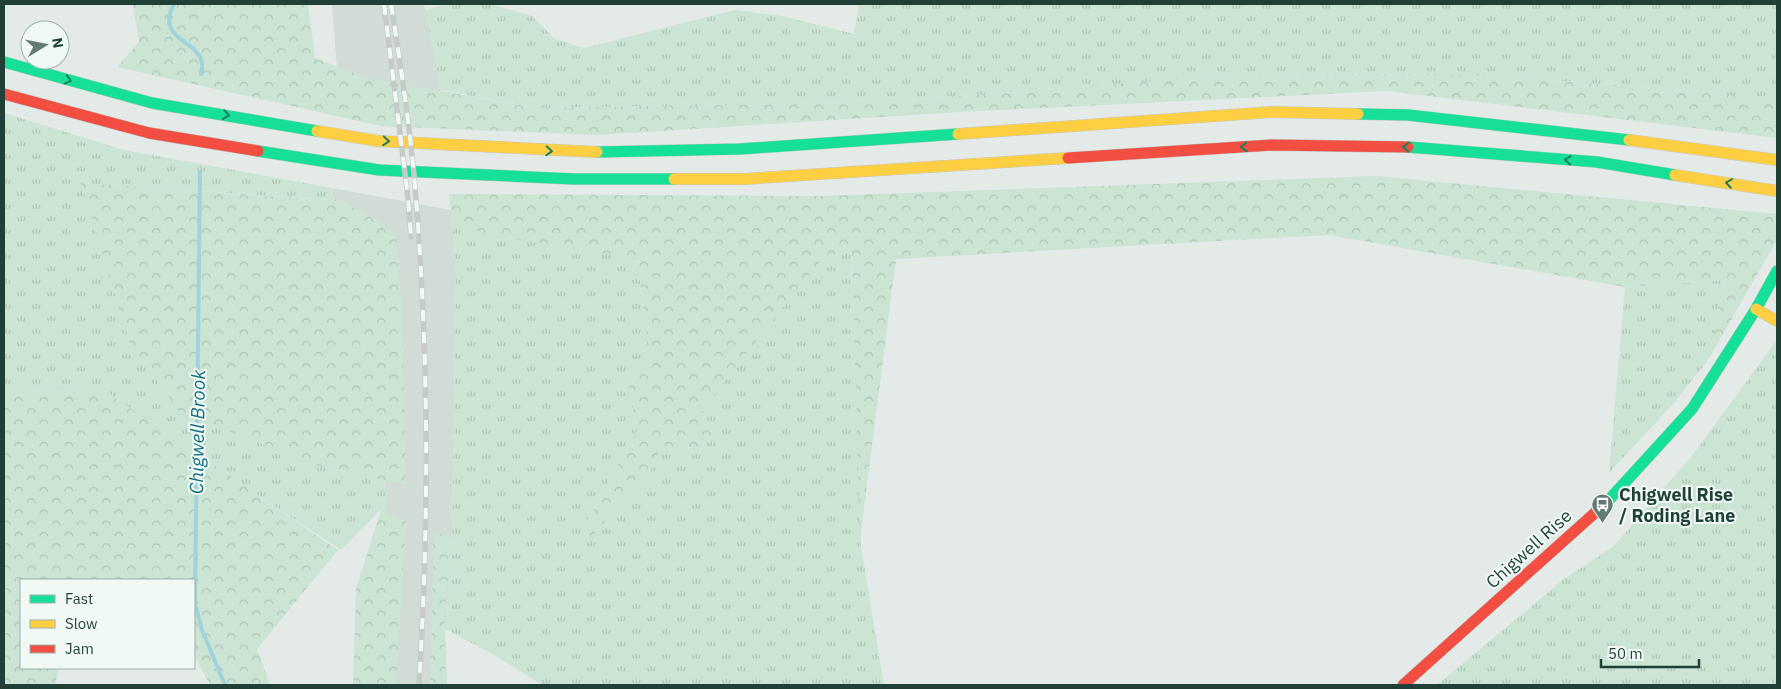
<svg xmlns="http://www.w3.org/2000/svg" width="1781" height="689" font-family="'IBM Plex Sans',sans-serif">
  <style>
    .built { fill: #d1dcd7 }
    .grass { fill: url(#grass-tufts) }
    .forest { fill: url(#forest-crowns) }
    .lines { fill: none; stroke-linecap: round; stroke-linejoin: round }
    .stream { stroke: #a0d3dc; stroke-width: 4 }
    .fast-casing { stroke: #bfc8c4; stroke-width: 12 }
    .slow-casing { stroke: #bfc8c4; stroke-width: 12 }
    .jam-casing { stroke: #bfc8c4; stroke-width: 12 }
    .fast { stroke: #16e098; stroke-width: 11 }
    .slow { stroke: #ffcf43; stroke-width: 11 }
    .jam { stroke: #f24e42; stroke-width: 11 }
    .rail-casing { stroke: #c6cbca; stroke-width: 5.5 }
    .rail { stroke: #f1f9f5; stroke-width: 4; stroke-dasharray: 11; stroke-linecap: butt }
    .oneway { stroke: #1b7f5e }
    .labels { text-anchor: middle; stroke-width: 4; stroke-linejoin: round; paint-order: stroke }
    .poi-label { font-size: 18px; font-weight: bold; fill: #1f3f37; stroke: #f1f9f5; text-anchor: start }
    .street-label { font-size: 18px; fill: #1f3f37; stroke: #f1f9f5 }
    .water-label { font-size: 19px; font-style: italic; fill: #136d81; stroke: #f1f9f5 }
  </style>
  <defs>
    <pattern id="grass-tufts" width="24" height="20" patternUnits="userSpaceOnUse" patternTransform="scale(1.25)"><rect width="24" height="20" fill="#cbe4d3"/><path d="M3 7l-1-3M5 7V3M7 7l1-3M15 17l-1-3M17 17v-4M19 17l1-3" fill="none" stroke="#aec5b6"/></pattern>
    <pattern id="forest-crowns" width="20" height="18" patternUnits="userSpaceOnUse" patternTransform="scale(1.25)"><rect width="20" height="18" fill="#cbe4d3"/><path d="M2 6a3 3 0 1 1 6 0M12 15a3 3 0 1 1 6 0" fill="none" stroke="#aec5b6"/></pattern>
  </defs>
  <rect width="100%" height="100%" fill="#e4eae7"/>
  <g class="built">
    <polygon points="332,4 424,4 441,90 443,117 340,108"/>
    <polygon points="332,188 451,210 456,271 452,539 445,629 447,685 371,685 387,493"/>
  </g>
  <g class="grass">
    <polygon points="447,4 490,4 532,16 555,39 584,48 735,10 782,16 854,34 859,4 1777,4 1777,104 1722,94 1478,74 1238,75 866,103 537,108 441,90 425,10"/>
    <polygon points="4,113 124,150 332,188 333,200 81,183 314,465 384,480 387,493 386,513 380,510 341,550 197,455 105,391 4,392"/>
    <polygon points="452,223 504,237 637,258 650,357 626,376 638,429 580,534 648,474 660,450 700,447 713,434 702,410 824,255 852,252 861,547 884,685 542,685 498,657 445,629 452,539 456,271"/>
    <polygon points="1725,280 1708,360 1673,404 1609,473 1625,287"/>
    <polygon points="1777,340 1777,685 1437,685 1564,579 1613,547 1691,457"/>
  </g>
  <g class="forest">
    <polygon points="133,4 308,4 315,58 367,78 537,108 866,103 1238,75 1478,74 1722,94 1777,104 1777,138 1387,91 960,112 597,135 381,126 117,67 139,42"/>
    <polygon points="1376,176 1777,214 1777,240 1708,360 1725,280 1625,287 1328,235 896,259 860,539 852,252 825,255 702,410 713,434 700,447 660,450 648,474 592,536 580,534 638,429 626,376 650,357 637,259 490,235 452,223 449,194 820,196"/>
    <polygon points="81,183 342,201 396,232 402,316 406,485 314,465 179,411 131,347"/>
    <polygon points="105,391 338,550 257,649 270,685 210,685 194,655 194,580 21,580 21,668 59,668 55,685 5,685 4,392"/>
    <polygon points="381,510 406,521 396,685 353,685 356,589"/>
    <polygon points="434,532 452,539 444,620 447,685 430,685"/>
  </g>
  <g class="lines">
    <g class="stream">
      <path d="M174,4C152,45 211,38 201,74"/>
      <polyline points="200,172 195,604 202,630 225,685"/>
    </g>
    <defs>
      <g id="fast">
        <polyline points="4,62 152,103 317,131"/>
        <polyline points="1358,114 1408,115 1629,140"/>
        <polyline points="1408,147 1597,162 1675,175"/>
        <polyline points="258,151 379,170 574,179 674,179"/>
        <polyline points="597,152 740,149 958,134"/>
        <polyline points="1607,502 1692,409 1756,309 1777,271"/>
      </g>
      <g id="slow">
        <polyline points="317,131 378,141 597,152"/>
        <polyline points="958,134 1272,112 1358,114"/>
        <polyline points="1629,140 1777,160"/>
        <polyline points="1675,175 1777,191"/>
        <polyline points="674,179 743,179 1068,158"/>
        <polyline points="1756,309 1777,321"/>
      </g>
      <g id="jam">
        <polyline points="4,94 149,133 258,151"/>
        <polyline points="1068,158 1272,145 1408,147"/>
        <polyline points="1403,685 1607,502"/>
      </g>
    </defs>
    <use href="#fast" class="fast-casing"/>
    <use href="#slow" class="slow-casing"/>
    <use href="#jam" class="jam-casing"/>
    <use href="#fast" class="fast"/>
    <use href="#slow" class="slow"/>
    <use href="#jam" class="jam"/>
    <defs>
      <g id="rail">
        <polyline points="384,4 408,198 411,237"/>
        <path d="M391,4C401,68 411,133 416,199C429,360 429,523 419,685"/>
      </g>
    </defs>
    <use href="#rail" class="rail-casing"/>
    <use href="#rail" class="rail"/>
  </g>
  <defs><path id="oneway-chevron" d="M-2-3.5L2.5 0L-2 3.5" fill="none" stroke-width="1.6" stroke-linecap="round" stroke-linejoin="round" transform="scale(1.25)"/></defs>
  <g class="oneway">
    <use href="#oneway-chevron" transform="translate(68 80) rotate(15)"/>
    <use href="#oneway-chevron" transform="translate(226 115) rotate(9)"/>
    <use href="#oneway-chevron" transform="translate(386 141) rotate(4)"/>
    <use href="#oneway-chevron" transform="translate(1244 147) rotate(176)"/>
    <use href="#oneway-chevron" transform="translate(1406 147) rotate(-178)"/>
    <use href="#oneway-chevron" transform="translate(549 151) rotate(3)"/>
    <use href="#oneway-chevron" transform="translate(1568 160) rotate(-175)"/>
    <use href="#oneway-chevron" transform="translate(1729 183) rotate(-171)"/>
  </g>
  <defs>
    <symbol id="bus-pin" viewBox="-11 -11 22 30"><path d="M0 17L-7.5 6A9.5 9.5 0 1 1 7.5 6Z" fill="#647b75" stroke="#f1f9f5"/><path d="M-5-6H5V4H4V6H2V4H-2V6H-4V4H-5ZM-3.5-4V0h7V-4ZM-3.5 1.2v1.5H-2V1.2ZM2 1.2v1.5H3.5V1.2Z" fill="#fff"/></symbol>
  </defs>
  <g fill-rule="evenodd">
    <use href="#bus-pin" x="1590" y="492" width="25" height="34"/>
  </g>
  <g class="labels">
    <g class="poi-label">
      <text x="1619" y="501">Chigwell Rise<tspan x="1619" dy="21">/ Roding Lane</tspan></text>
    </g>
    <g class="street-label">
      <text transform="translate(1529 549) rotate(-42)" y="6">Chigwell Rise</text>
    </g>
    <g class="water-label">
      <text transform="translate(197 432) rotate(-89)" y="7">Chigwell Brook</text>
    </g>
  </g>
  <rect width="1781" height="689" fill="none" stroke="#1f3f37" stroke-width="10"/>
  <rect x="20" y="579" width="175" height="90" fill="#f1f9f5" stroke="#9dafa9"/>
  <rect x="30" y="595" width="25" height="8" fill="#16e098" stroke="#9dafa9"/>
  <text x="65" y="604" font-size="15" fill="#1f3f37">Fast</text>
  <rect x="30" y="620" width="25" height="8" fill="#ffcf43" stroke="#9dafa9"/>
  <text x="65" y="629" font-size="15" fill="#1f3f37">Slow</text>
  <rect x="30" y="645" width="25" height="8" fill="#f24e42" stroke="#9dafa9"/>
  <text x="65" y="654" font-size="15" fill="#1f3f37">Jam</text>
  <g transform="translate(45 45) rotate(80)"><circle r="24" fill="#f1f9f5" stroke="#9dafa9"/>
  <path d="M0-4L9 19L0 12L-9 19Z" fill="#647b75"/>
  <text y="-8" font-size="14" font-weight="bold" text-anchor="middle" fill="#1f3f37">N</text>
  </g>
  <path d="M1601 659v8h98v-8" fill="none" stroke="#1f3f37" stroke-width="2.5"/>
  <text x="1608" y="659" font-size="15" fill="#1f3f37" stroke="#f1f9f5" stroke-width="4" paint-order="stroke">50 m</text>
</svg>
